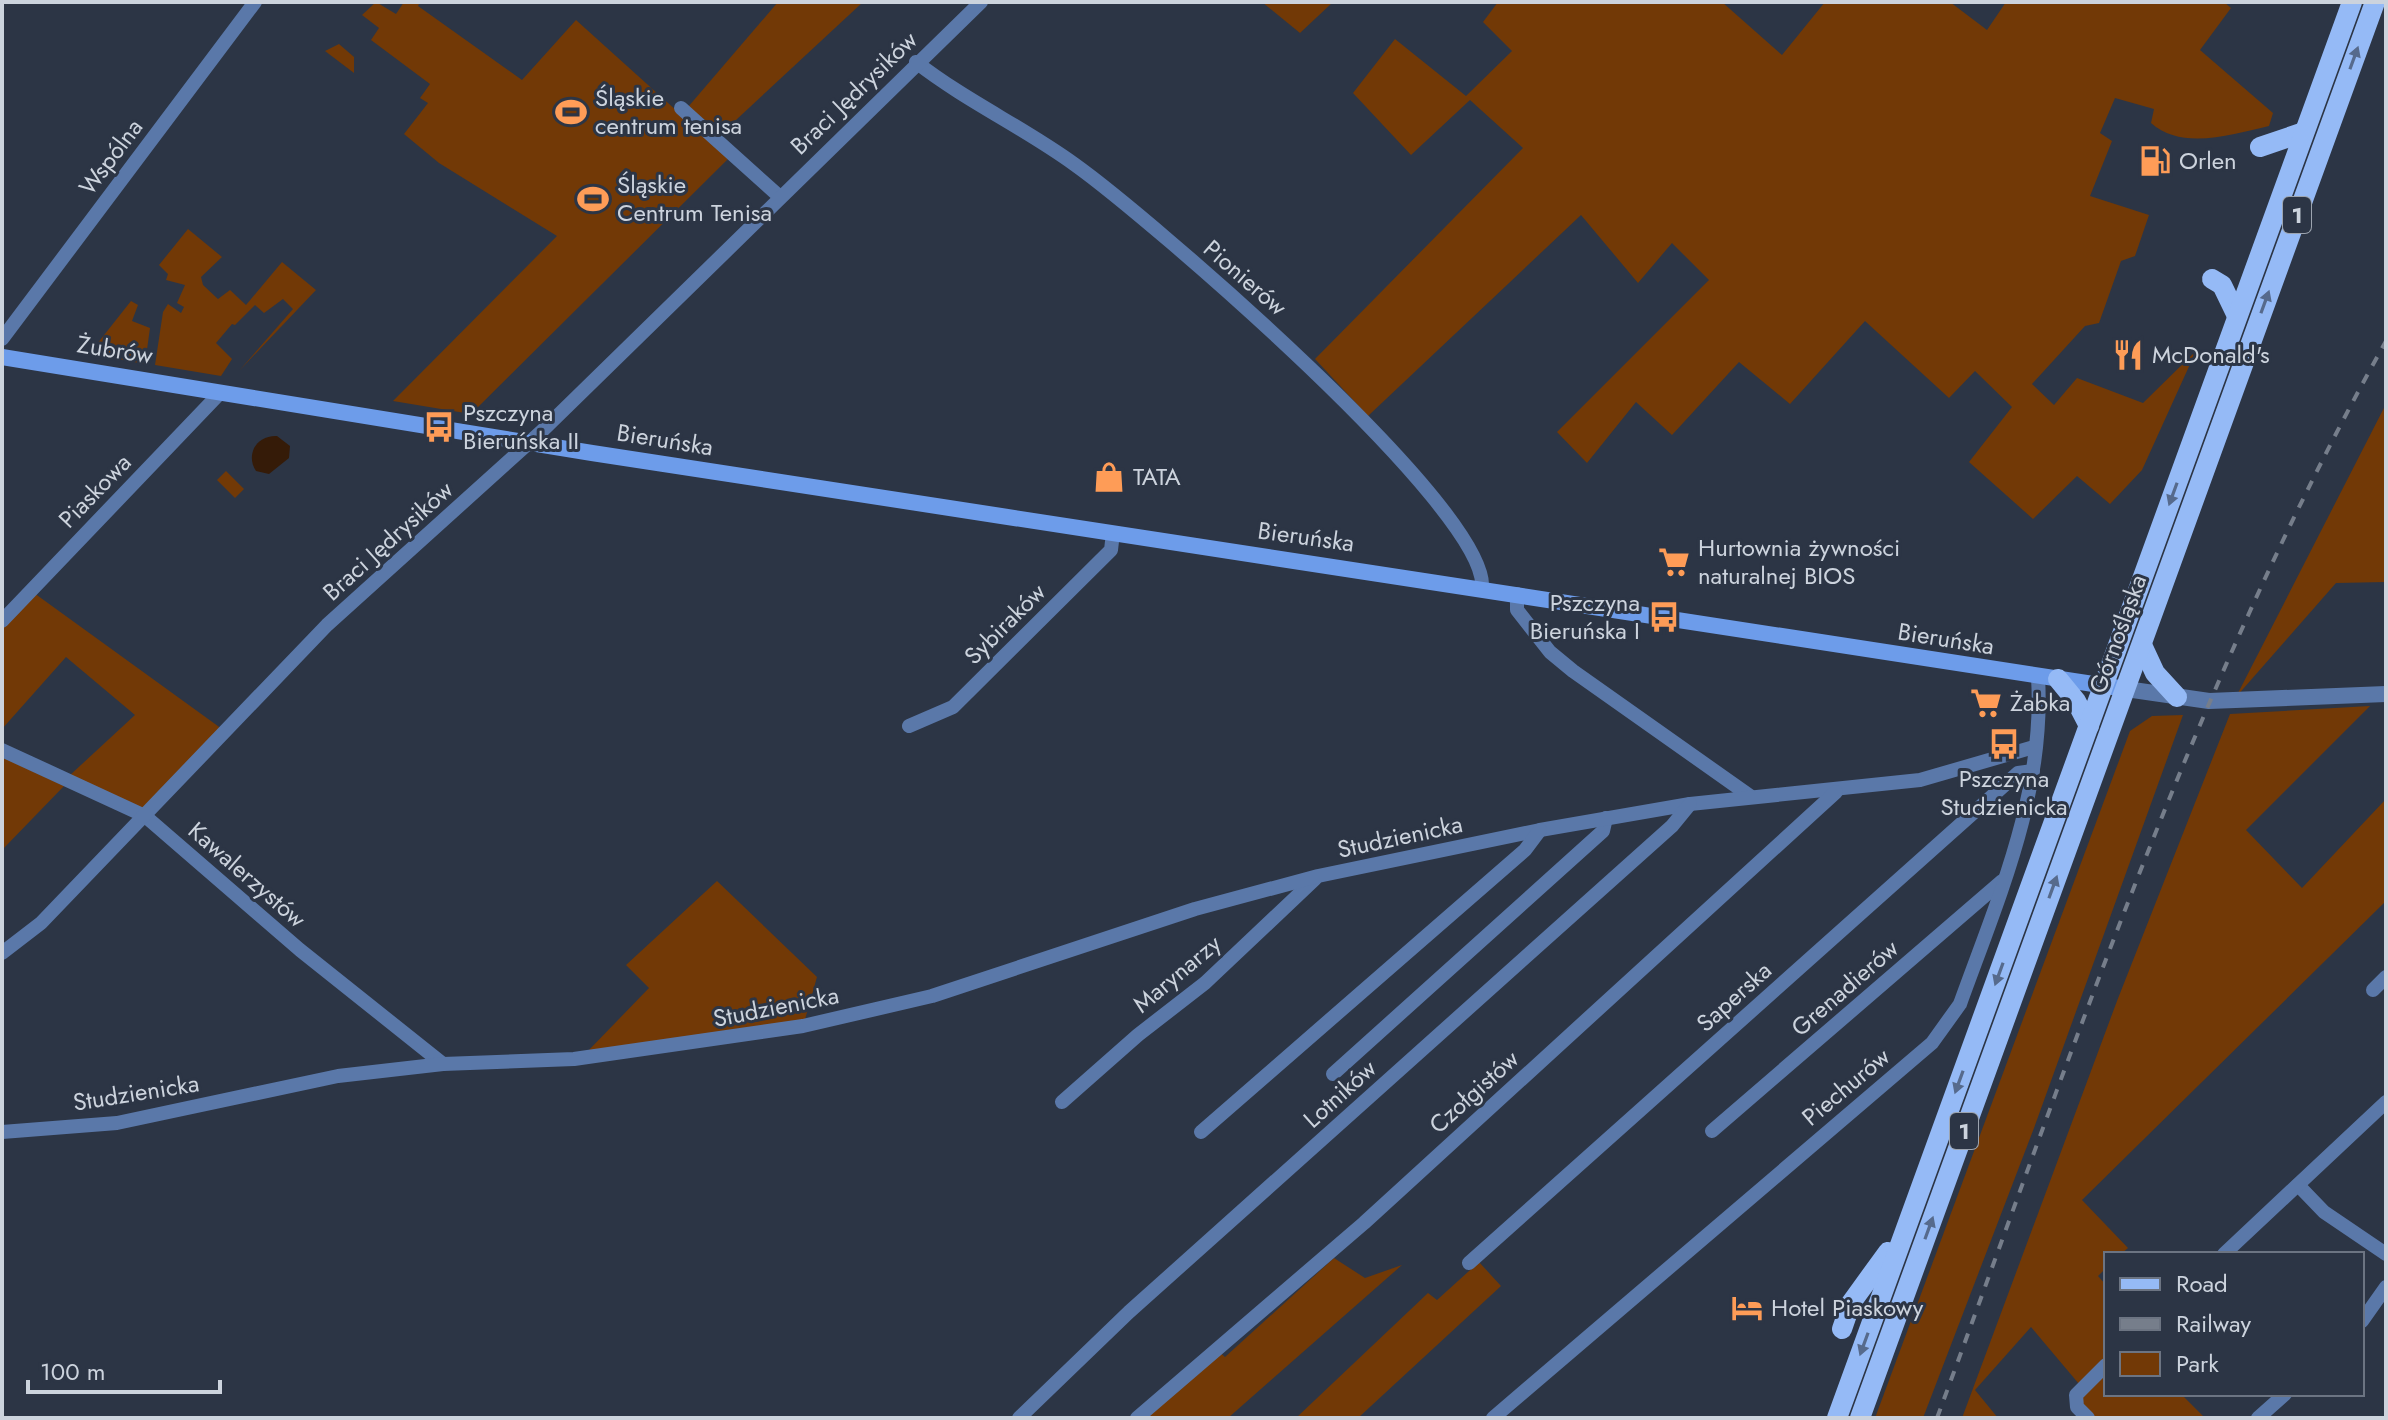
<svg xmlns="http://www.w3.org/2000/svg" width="2388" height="1420" font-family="Jost,sans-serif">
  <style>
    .green { fill: #723906 }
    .water { fill: #351b08 }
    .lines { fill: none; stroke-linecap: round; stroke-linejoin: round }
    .minor { stroke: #5a78a9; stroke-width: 14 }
    .tertiary { stroke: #5a78a9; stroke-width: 16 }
    .secondary { stroke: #6d9cea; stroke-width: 16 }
    .primary { stroke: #95baf6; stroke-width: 20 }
    .rail { stroke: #767e8b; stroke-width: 4; stroke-dasharray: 10 10; stroke-linecap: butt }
    .oneway { fill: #566a8c }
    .labels { text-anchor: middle; stroke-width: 6; stroke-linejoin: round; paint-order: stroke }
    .shield { fill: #2c3545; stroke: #9ca4af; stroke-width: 2 }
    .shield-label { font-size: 22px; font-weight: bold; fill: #ccd3dd }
    .street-label { font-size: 24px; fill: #ccd3dd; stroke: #2c3545 }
    .poi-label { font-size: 24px; fill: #ccd3dd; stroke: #2c3545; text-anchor: start }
  </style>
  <rect width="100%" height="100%" fill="#2c3545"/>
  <g class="green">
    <polygon points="376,2 396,14 404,2 420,2 418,6 522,80 576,20 729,158 471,414 393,401 557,236 439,163 404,134 428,103 420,98 430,84 371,40 379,28 362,15"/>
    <polygon points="778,2 863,2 722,133 688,107"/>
    <polygon points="1262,2 1333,2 1300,33"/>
    <path d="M1498,2H1722L1782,55L1825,2H1950L1987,30L2006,2H2224L2231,8L2200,50L2273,113L2269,126C2233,134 2182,151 2151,123L2154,109L2115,98L2100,133L2112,141L2090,196L2149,215L2135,256L2121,261L2099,323L2085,326L2032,384L2054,405L2077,378L2143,403L2196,351L2142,470L2110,504L2077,476L2033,519L1969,462L2012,407L1975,371L1949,398L1865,321L1790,404L1739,362L1672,435L1636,402L1587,463L1557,432L1709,280L1672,243L1638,283L1581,215L1368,416L1315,359L1523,148L1470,100L1411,155L1353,93L1395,39L1466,96L1512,51L1483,22Z"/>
    <polygon points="339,44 354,57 354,73 325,51"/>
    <polygon points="188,229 222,257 201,277 203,285 218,299 230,290 246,305 282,262 316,290 239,371 293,309 283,299 264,313 255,305 235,325 232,324 216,343 232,359 221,376 155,365 163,312 168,304 181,313 184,307 177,303 185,285 166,280 168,274 159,265"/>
    <polygon points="131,301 138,305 132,321 150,328 145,364 95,355 97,344"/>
    <polygon points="2386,404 2386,582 2336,583 2236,697"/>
    <polygon points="226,471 244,489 235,498 217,480"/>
    <polygon points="34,593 222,729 144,812 68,777 135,715 66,657 2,729 2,627"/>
    <polygon points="2370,706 2246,830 2302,888 2386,799 2386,901 2082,1200 2128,1248 2121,1254 2106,1254 2106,1268 2098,1276 2106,1285 2106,1358 2079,1384 2031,1327 1975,1390 1998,1418 1962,1418 2117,1001 2230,714"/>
    <polygon points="2183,715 2034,1128 1923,1418 1875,1418 2130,731 2152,716"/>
    <polygon points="2,757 64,786 2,850"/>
    <polygon points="717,881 817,977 804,1023 586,1053 649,988 626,965"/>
    <polygon points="1334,1258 1365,1278 1402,1265 1228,1418 1138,1418 1215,1348 1225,1357"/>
    <polygon points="1479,1262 1501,1286 1358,1418 1296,1418 1428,1293 1437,1300"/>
    <polygon points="2106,1373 2106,1394 2181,1394 2205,1418 2096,1418 2082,1404 2083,1393"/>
  </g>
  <path class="water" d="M277,436L290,446L289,458L269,474L256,471C245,454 257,435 277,436Z"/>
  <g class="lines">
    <g class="minor">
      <path d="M916,62C966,101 1023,127 1074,164C1147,216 1490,510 1482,588"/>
      <polyline points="681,108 780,197"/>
      <polyline points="2,339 255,2"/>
      <polyline points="1517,594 1517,610 1550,652 1573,671 1750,796"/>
      <polyline points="2,621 221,392"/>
      <polyline points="909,726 953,707 1111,550 1113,533"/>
      <polyline points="2,750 145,816 300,950 443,1064"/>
      <polyline points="2,953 41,923 327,625 542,431 981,2"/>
      <polyline points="2373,990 2386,977"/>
      <polyline points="1333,1074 1603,831 1606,818"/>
      <polyline points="1062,1102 1138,1035 1205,983 1315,879"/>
      <polyline points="1712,1131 2002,881"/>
      <polyline points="2,1132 117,1123 338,1076 443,1064 574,1059 803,1026 932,996 1195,909 1318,876 1540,830 1690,804 1920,780 2034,747"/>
      <polyline points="1201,1132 1525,850 1540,830"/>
      <polyline points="2298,1185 2324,1212 2386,1254"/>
      <polyline points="2224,1254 2386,1102"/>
      <polyline points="1469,1263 2018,773 2033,771"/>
      <polyline points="2362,1321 2386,1287"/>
      <polyline points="1019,1418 1129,1312 1672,826 1690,804"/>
      <polyline points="1137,1418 1364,1223 1836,792"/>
      <path d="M1493,1418L1932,1043L1960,1004C1999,896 2045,793 2038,677"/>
      <polyline points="2088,1418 2077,1407 2076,1395 2106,1365"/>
      <polyline points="2258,1418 2285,1394"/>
    </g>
    <polyline class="tertiary" points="2126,689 2209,701 2386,694"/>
    <polyline class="secondary" points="2,357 592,453 2126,689"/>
    <g class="primary">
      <polyline points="2260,147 2304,132"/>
      <polyline points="2212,279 2222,285 2237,316"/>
      <polyline points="2142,645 2155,673 2177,697"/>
      <polyline points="2058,679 2076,701 2089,726"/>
      <polyline points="1842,1329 1851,1303 1888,1252"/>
      <polyline points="1837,1418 2352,2"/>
      <polyline points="1860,1418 2375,2"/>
    </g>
    <path class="rail" d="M1937,1418C2072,1053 2195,682 2386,341"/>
  </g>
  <defs><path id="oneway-solid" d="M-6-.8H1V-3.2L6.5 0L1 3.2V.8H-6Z" transform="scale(2)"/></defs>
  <g class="oneway">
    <use href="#oneway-solid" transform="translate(2354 58) rotate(-70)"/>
    <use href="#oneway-solid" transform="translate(2265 302) rotate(-70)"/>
    <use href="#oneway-solid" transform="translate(2173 494) rotate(110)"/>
    <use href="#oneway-solid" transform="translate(2053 887) rotate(-70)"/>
    <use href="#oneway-solid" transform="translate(1999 974) rotate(110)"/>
    <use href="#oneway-solid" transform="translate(1959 1082) rotate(110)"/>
    <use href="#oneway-solid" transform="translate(1929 1228) rotate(-70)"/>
    <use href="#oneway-solid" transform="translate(1864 1344) rotate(110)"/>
  </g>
  <defs>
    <symbol id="stadium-bare" viewBox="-9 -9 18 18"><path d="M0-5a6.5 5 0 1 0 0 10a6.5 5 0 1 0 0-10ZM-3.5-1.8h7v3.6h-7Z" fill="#fe9c57" stroke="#2c3545" stroke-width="2.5" paint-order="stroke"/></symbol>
    <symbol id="fuel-bare" viewBox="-9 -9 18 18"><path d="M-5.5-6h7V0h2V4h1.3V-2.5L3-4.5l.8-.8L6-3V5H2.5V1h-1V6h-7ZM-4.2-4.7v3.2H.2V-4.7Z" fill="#fe9c57" stroke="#2c3545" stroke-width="2.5" paint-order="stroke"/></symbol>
    <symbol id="restaurant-bare" viewBox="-9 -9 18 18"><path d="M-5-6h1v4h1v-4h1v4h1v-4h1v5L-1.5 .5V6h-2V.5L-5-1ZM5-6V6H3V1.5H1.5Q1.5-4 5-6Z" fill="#fe9c57" stroke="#2c3545" stroke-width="2.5" paint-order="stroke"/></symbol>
    <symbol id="bus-bare" viewBox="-9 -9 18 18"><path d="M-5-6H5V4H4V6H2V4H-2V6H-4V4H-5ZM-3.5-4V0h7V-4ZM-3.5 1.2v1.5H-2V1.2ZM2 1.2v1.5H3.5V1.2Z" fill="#fe9c57" stroke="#2c3545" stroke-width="2.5" paint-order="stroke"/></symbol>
    <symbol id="shop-bare" viewBox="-9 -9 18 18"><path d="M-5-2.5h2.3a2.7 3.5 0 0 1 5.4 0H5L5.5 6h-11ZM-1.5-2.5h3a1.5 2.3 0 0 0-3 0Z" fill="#fe9c57" stroke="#2c3545" stroke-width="2.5" paint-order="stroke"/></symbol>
    <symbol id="supermarket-bare" viewBox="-9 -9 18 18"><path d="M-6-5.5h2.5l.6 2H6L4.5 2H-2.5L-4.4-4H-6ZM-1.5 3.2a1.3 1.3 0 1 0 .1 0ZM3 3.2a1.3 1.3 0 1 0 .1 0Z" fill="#fe9c57" stroke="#2c3545" stroke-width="2.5" paint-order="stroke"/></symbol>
    <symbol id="hotel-bare" viewBox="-9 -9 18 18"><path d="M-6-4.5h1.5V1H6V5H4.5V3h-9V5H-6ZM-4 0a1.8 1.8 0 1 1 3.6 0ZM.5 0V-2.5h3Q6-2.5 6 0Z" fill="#fe9c57" stroke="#2c3545" stroke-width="2.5" paint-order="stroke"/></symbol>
  </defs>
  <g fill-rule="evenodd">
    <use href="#stadium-bare" x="549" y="90" width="44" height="44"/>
    <use href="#fuel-bare" x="2133" y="139" width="44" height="44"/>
    <use href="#stadium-bare" x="571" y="177" width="44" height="44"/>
    <use href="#restaurant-bare" x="2106" y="333" width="44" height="44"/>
    <use href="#bus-bare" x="417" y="405" width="44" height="44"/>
    <use href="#shop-bare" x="1087" y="455" width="44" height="44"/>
    <use href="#supermarket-bare" x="1652" y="540" width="44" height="44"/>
    <use href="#bus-bare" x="1642" y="595" width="44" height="44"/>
    <use href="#supermarket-bare" x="1964" y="681" width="44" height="44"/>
    <use href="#bus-bare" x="1982" y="722" width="44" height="44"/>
    <use href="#hotel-bare" x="1725" y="1286" width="44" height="44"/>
  </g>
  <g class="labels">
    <g class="shield">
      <rect x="2283" y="197" width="28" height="36" rx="6"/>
      <rect x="1950" y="1113" width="28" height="36" rx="6"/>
    </g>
    <g class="shield-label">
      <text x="2297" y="223">1</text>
      <text x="1964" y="1139">1</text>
    </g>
    <g class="street-label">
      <text transform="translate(854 93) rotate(-44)" y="8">Braci Jędrysików</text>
      <text transform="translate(111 157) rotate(-53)" y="8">Wspólna</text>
      <text transform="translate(1245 278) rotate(41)" y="8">Pionierów</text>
      <text transform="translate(115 350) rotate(9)" y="8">Żubrów</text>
      <text transform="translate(665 440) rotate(9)" y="8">Bieruńska</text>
      <text transform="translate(95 491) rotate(-46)" y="8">Piaskowa</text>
      <text transform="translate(1306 537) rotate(8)" y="8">Bieruńska</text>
      <text transform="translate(388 541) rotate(-42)" y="8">Braci Jędrysików</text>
      <text transform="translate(1005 624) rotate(-45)" y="8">Sybiraków</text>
      <text transform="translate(2118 634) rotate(-70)" y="8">Górnośląska</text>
      <text transform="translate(1946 639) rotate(9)" y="8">Bieruńska</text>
      <text transform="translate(1400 837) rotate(-12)" y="8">Studzienicka</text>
      <text transform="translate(247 875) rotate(41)" y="8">Kawalerzystów</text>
      <text transform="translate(1177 974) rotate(-40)" y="8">Marynarzy</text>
      <text transform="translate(1845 988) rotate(-41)" y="8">Grenadierów</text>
      <text transform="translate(1734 997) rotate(-42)" y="8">Saperska</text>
      <text transform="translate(776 1007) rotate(-11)" y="8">Studzienicka</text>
      <text transform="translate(1846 1087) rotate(-40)" y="8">Piechurów</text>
      <text transform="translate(1474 1092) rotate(-42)" y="8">Czołgistów</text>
      <text transform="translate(136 1093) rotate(-9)" y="8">Studzienicka</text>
      <text transform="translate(1340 1094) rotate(-42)" y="8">Lotników</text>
    </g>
    <g class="poi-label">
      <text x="595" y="106">Śląskie<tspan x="595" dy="28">centrum tenisa</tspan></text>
      <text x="2179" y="169">Orlen</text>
      <text x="617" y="193">Śląskie<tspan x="617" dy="28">Centrum Tenisa</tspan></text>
      <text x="2152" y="363">McDonald's</text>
      <text x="463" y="421">Pszczyna<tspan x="463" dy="28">Bieruńska II</tspan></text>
      <text x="1133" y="485">TATA</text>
      <text x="1698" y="556">Hurtownia żywności<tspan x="1698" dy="28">naturalnej BIOS</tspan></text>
      <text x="1640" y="611" text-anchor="end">Pszczyna<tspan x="1640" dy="28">Bieruńska I</tspan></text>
      <text x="2010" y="711">Żabka</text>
      <text x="2004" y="787" text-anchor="middle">Pszczyna<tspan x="2004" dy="28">Studzienicka</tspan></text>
      <text x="1771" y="1316">Hotel Piaskowy</text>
    </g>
  </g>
  <rect width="2388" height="1420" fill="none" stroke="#ccd3dd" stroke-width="8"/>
  <rect x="2104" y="1252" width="260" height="144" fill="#2c3545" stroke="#6c7482" stroke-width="2"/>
  <rect x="2120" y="1278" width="40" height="12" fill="#95baf6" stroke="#6c7482" stroke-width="2"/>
  <text x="2176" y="1292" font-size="24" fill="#ccd3dd">Road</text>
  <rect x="2120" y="1318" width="40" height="12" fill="#767e8b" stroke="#6c7482" stroke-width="2"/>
  <text x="2176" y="1332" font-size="24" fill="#ccd3dd">Railway</text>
  <rect x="2120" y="1352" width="40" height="24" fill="#723906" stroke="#6c7482" stroke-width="2"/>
  <text x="2176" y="1372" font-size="24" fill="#ccd3dd">Park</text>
  <path d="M28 1380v12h192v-12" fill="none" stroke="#ccd3dd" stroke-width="4"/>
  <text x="40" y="1380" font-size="24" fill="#ccd3dd" stroke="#2c3545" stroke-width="6" paint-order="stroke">100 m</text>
</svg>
